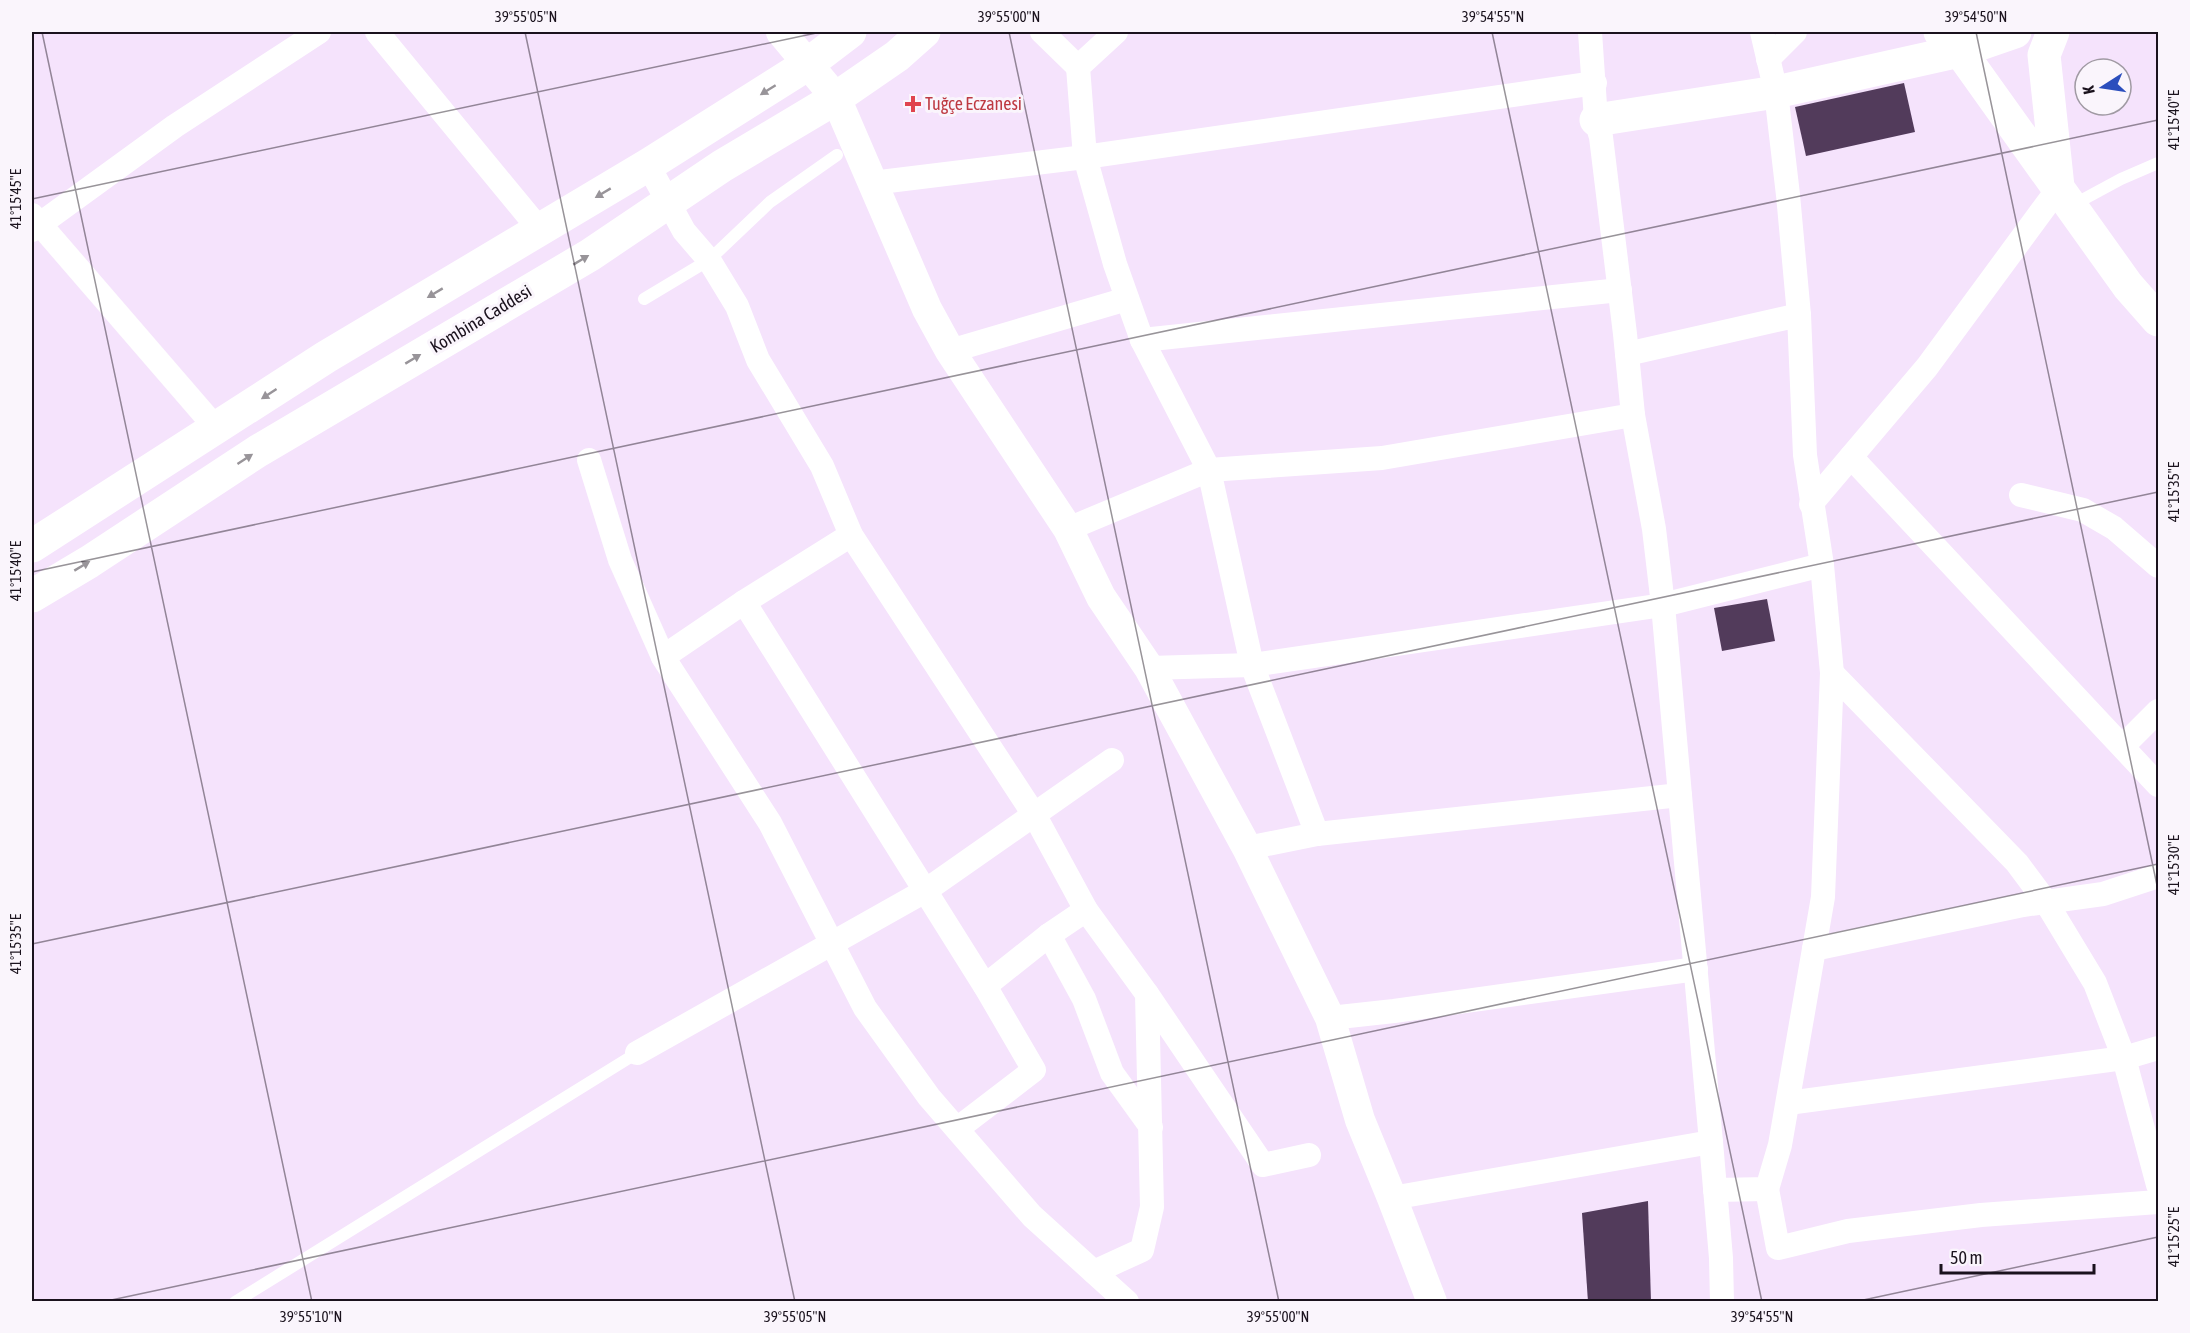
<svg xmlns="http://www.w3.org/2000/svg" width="2190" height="1333" font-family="'Asap Condensed',sans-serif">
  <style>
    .building { fill: #523b5b }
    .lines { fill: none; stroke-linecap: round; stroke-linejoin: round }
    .service { stroke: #fff; stroke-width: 12 }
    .minor { stroke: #fff; stroke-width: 24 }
    .tertiary { stroke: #fff; stroke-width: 30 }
    .secondary { stroke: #fff; stroke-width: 33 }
    .oneway { fill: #989499 }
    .ticks { fill: none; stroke: #1a121d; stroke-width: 1.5; stroke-opacity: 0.45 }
    .health-dot { fill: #e0444e; stroke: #faf5fc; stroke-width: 2 }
    .labels { text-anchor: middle; stroke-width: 6; stroke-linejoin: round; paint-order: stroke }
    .health-label { font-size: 18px; fill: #be3a42; stroke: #faf5fc; text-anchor: start }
    .street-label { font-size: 18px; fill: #1a121d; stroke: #faf5fc }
    .neatline { fill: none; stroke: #1a121d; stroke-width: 2 }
    .ticks-label { font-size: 15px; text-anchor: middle; fill: #1a121d }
  </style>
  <rect width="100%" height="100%" fill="#f5e3fc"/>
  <g class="building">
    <polygon points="1904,83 1915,132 1806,156 1795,107"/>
    <polygon points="1767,599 1775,641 1722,651 1714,608"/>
    <polygon points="1648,1201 1651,1302 1588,1302 1582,1213"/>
  </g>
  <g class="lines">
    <g class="service">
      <polyline points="2071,206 2121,179 2158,163"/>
      <polyline points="644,299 709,260 770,202 837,155"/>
      <polyline points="235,1302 637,1053"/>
    </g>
    <g class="minor">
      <polyline points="377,32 540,230"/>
      <polyline points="1042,32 1078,67"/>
      <polyline points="1116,32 1078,67 1085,157 1115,264 1142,340 1209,470 1382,458 1633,415"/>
      <polyline points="1590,32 1596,120 1601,137 1625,334 1633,415 1654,529 1663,605 1711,1142 1721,1258 1722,1302"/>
      <polyline points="1762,32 1776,92 1788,195 1799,315 1805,455 1822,565 1832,673"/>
      <polyline points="1768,59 1795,32"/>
      <polyline points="648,165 684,231 709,260 737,306 758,360 822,466 851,535 1035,816 1086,910 1147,994 1152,1207 1142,1250 1094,1272"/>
      <polyline points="872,183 1085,157 1595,83"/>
      <polyline points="32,215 216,428"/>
      <polyline points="32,230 175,126 319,32"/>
      <polyline points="1142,340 1620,290"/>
      <polyline points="950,351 1127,299"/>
      <polyline points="1627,354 1799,315"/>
      <polyline points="1851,457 2158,785"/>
      <polyline points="589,460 620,560 663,657"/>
      <polyline points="2021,495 2083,510 2114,528 2158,566"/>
      <polyline points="1811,504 1927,367 2058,189"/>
      <polyline points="1068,529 1209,470 1252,665 1317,834"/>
      <polyline points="744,602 851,535"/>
      <polyline points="1149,668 1252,665 1663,605 1822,565"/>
      <polyline points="2123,746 2158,711"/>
      <polyline points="1247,848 1317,834 1680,795"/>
      <polyline points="1049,935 1084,999 1112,1073 1151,1127"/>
      <polyline points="1814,949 2023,905 2103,894 2158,876"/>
      <polyline points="985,986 1049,935 1086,910"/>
      <polyline points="1147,994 1263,1165 1309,1155"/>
      <polyline points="1330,1018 1394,1011 1696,969"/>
      <polyline points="637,1053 925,891 1112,760"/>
      <polyline points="1788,1103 2124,1058 2158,1048"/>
      <polyline points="957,1129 1034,1070 985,986 744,602 663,657 770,823 865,1008 929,1097 1032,1216 1127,1302"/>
      <polyline points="1767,1189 1778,1248 1848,1231 1981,1215 2158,1202"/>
      <polyline points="1715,1190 1767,1189 1780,1145 1823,897 1832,673 2017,863 2046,902 2095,983 2124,1058 2158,1185"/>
      <polyline points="1392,1198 1711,1142"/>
    </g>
    <polyline class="tertiary" points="781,32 836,98 927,309 950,351 1068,529 1101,597 1149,668 1247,848 1330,1018 1360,1120 1392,1198 1432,1302"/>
    <g class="secondary">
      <polyline points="1940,32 1960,51 2128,286 2158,320"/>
      <polyline points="2053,32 2044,55 2058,187"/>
      <polyline points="1596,120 1776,92 1960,51 2015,32"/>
      <polyline points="32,546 326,357 648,165 808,64 850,32"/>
      <polyline points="32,596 89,562 258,451 590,255 722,166 836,98 897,56 924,32"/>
    </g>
  </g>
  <defs><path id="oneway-solid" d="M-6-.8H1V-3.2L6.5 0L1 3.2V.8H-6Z" transform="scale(1.5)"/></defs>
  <g class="oneway">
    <use href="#oneway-solid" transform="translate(768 90) rotate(148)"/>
    <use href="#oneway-solid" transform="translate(603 193) rotate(149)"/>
    <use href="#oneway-solid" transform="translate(581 260) rotate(-31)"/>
    <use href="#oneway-solid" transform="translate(435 293) rotate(149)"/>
    <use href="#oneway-solid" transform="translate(413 359) rotate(-31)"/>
    <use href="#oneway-solid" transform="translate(269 394) rotate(147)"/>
    <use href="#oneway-solid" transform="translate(245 459) rotate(-33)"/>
    <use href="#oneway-solid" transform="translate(82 566) rotate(-31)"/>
  </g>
  <path class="ticks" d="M42,32L312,1302M525,32L795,1302M1009,32L1279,1302M1492,32L1762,1302M1976,32L2158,890M32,199L821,32M32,572L2158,120M32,944L2158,492M102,1302L2158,864M1854,1302L2158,1237"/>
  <path class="health-dot" d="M910 95h6v6h6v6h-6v6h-6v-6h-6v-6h6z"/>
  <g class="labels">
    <g class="health-label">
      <text x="925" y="110">Tuğçe Eczanesi</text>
    </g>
    <g class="street-label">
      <text transform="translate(481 319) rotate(-31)" y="6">Kombina Caddesi</text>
    </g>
  </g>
  <rect width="2190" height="1333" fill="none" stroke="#faf5fc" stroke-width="66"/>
  <g transform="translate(2103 87) rotate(258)"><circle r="28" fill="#faf5fc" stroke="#a09aa3" stroke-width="1.5"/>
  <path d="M0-4.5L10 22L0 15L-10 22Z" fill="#2b4ebd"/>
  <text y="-9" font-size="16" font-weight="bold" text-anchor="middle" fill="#1a121d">K</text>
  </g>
  <path d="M1941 1264v9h153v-9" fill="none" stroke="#1a121d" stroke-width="3"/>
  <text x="1950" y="1264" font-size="18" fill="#1a121d" stroke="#faf5fc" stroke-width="4.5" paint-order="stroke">50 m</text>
  <rect x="33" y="33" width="2124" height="1267" class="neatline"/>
  <g class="ticks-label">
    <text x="526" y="22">39°55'05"N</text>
    <text x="1009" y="22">39°55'00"N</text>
    <text x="1493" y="22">39°54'55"N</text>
    <text x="1976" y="22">39°54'50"N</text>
    <text transform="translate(2174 120) rotate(-90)" y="5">41°15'40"E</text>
    <text transform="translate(16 199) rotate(-90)" y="5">41°15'45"E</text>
    <text transform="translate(2174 492) rotate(-90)" y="5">41°15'35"E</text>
    <text transform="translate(16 571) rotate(-90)" y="5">41°15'40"E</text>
    <text transform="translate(2174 865) rotate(-90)" y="5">41°15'30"E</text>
    <text transform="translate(16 944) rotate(-90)" y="5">41°15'35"E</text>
    <text transform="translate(2174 1237) rotate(-90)" y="5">41°15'25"E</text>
    <text x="311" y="1322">39°55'10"N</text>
    <text x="795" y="1322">39°55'05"N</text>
    <text x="1278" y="1322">39°55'00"N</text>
    <text x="1762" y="1322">39°54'55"N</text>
  </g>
</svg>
